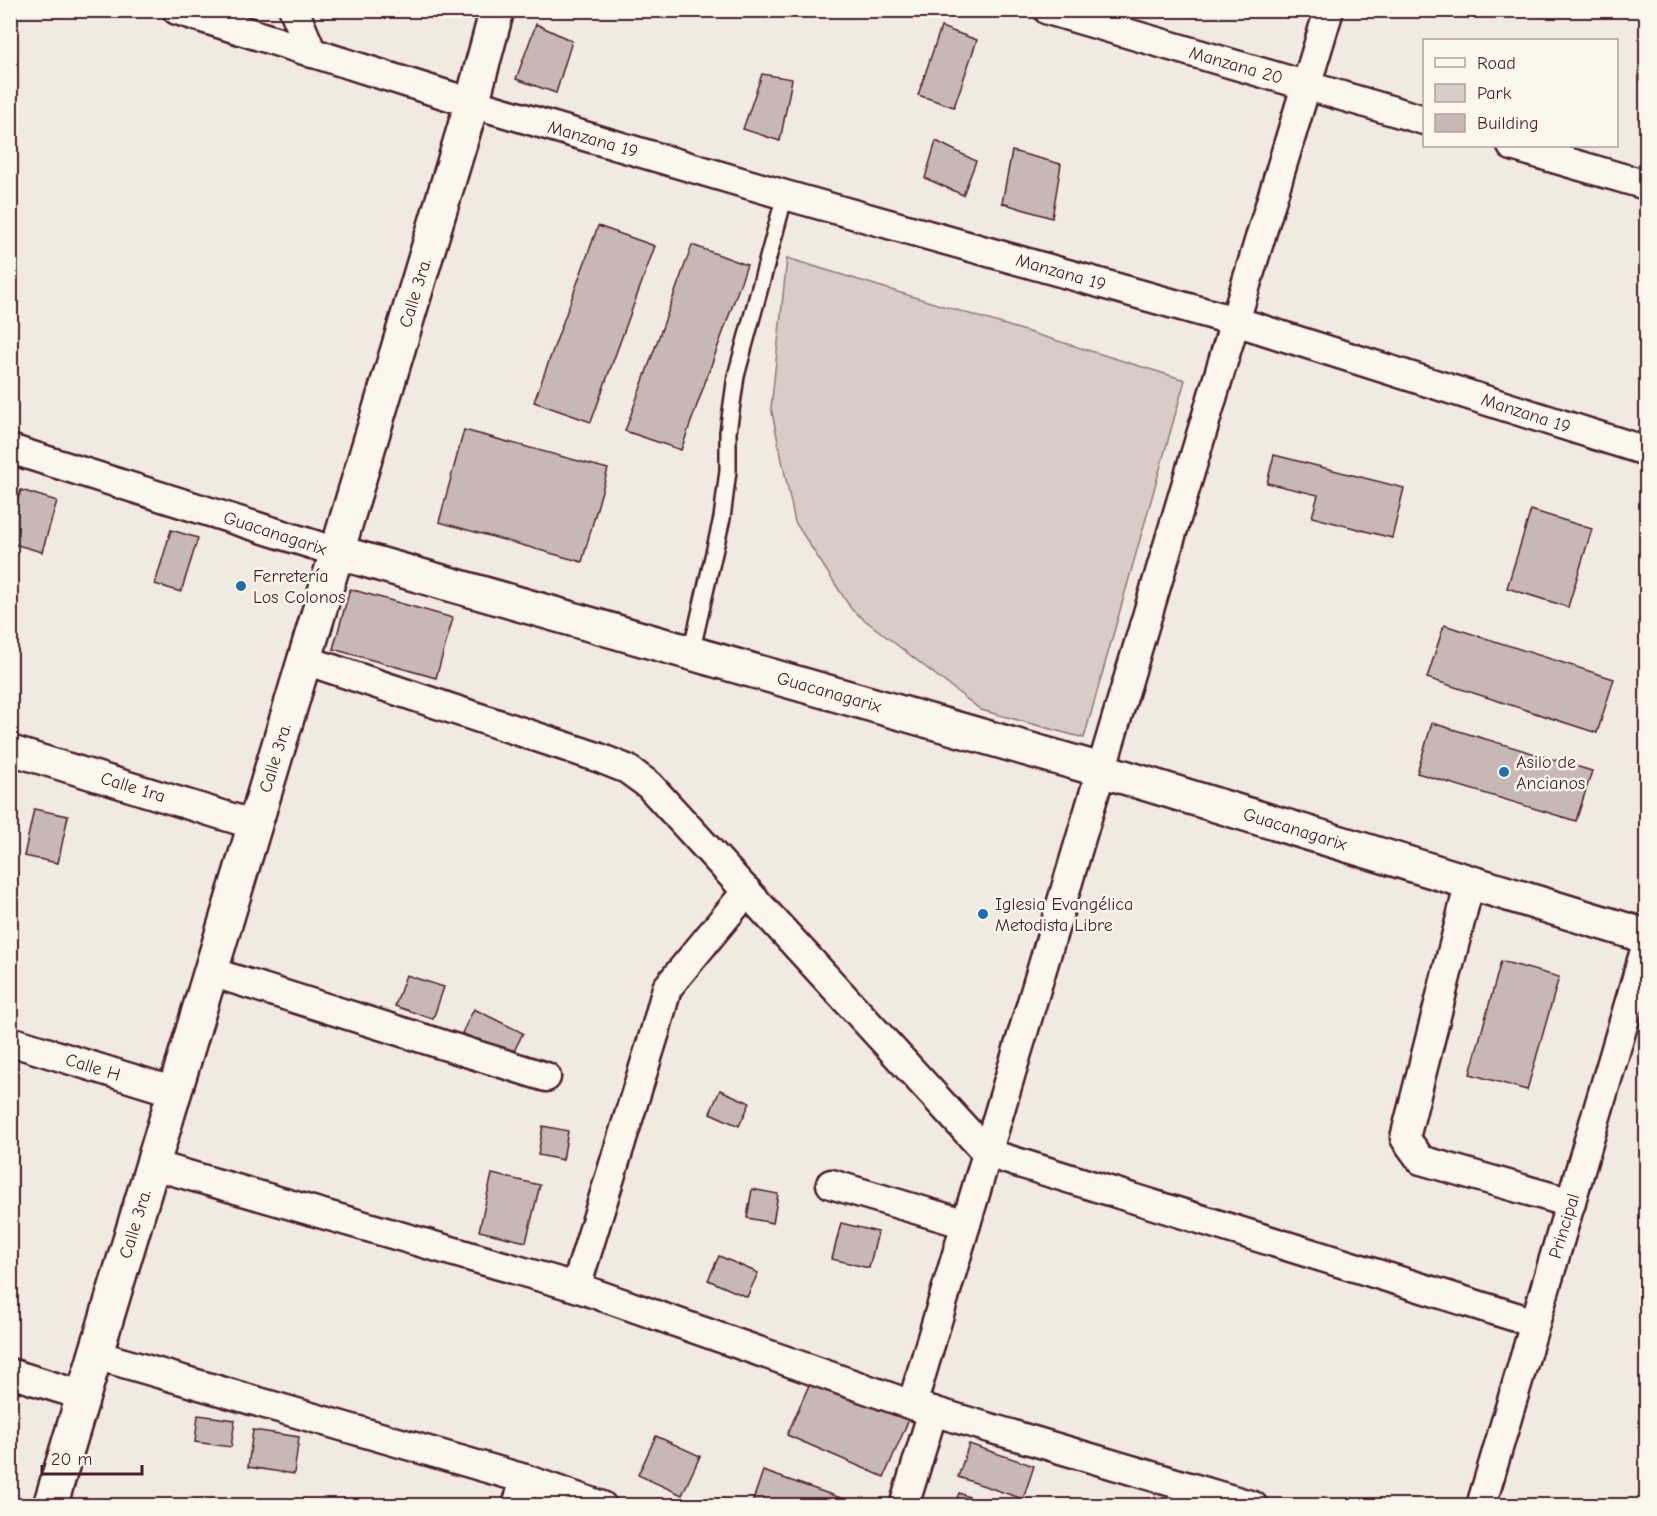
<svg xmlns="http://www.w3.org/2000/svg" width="1657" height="1516" font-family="'Comic Neue',sans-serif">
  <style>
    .green { fill: #d8ccc6; stroke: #917678; stroke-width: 1.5 }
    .building { fill: #c8b8b3; stroke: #4a1f2b; stroke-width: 1.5 }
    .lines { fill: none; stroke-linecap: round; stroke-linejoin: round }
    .service-casing { stroke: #4a1f2b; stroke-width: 20 }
    .minor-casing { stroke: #4a1f2b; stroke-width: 33 }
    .tertiary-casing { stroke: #4a1f2b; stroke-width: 38 }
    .secondary-casing { stroke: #4a1f2b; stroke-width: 38 }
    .service { stroke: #fbf7ec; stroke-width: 15 }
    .minor { stroke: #fbf7ec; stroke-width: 28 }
    .tertiary { stroke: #fbf7ec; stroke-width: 33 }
    .secondary { stroke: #fbf7ec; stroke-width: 33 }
    .poi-dot { fill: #1f6fb2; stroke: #fbf7ec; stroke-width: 2 }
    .labels { text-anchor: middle; stroke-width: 5; stroke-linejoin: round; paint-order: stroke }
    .street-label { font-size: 18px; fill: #4a1f2b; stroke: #fbf7ec }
    .poi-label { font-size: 18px; fill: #4a1f2b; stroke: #fbf7ec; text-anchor: start }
  </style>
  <rect width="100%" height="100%" fill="#f0eae0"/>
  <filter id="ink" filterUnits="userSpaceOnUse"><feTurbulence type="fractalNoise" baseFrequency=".0167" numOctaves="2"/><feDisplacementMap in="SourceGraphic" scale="12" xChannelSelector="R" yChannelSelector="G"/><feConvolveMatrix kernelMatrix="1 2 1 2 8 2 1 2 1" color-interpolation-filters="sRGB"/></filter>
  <g filter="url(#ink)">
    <polygon class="green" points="787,258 1185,380 1084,738 981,710 852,610 795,522 771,408"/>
    <g class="building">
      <polygon points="536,24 572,41 556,93 516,79"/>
      <polygon points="941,27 977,40 954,107 918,95"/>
      <polygon points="762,74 792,79 780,141 743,129"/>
      <polygon points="936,141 976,161 963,195 925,178"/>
      <polygon points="1012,151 1061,164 1052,218 1002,203"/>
      <polygon points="598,226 655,246 591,422 534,402"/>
      <polygon points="692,245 747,265 681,450 625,431"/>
      <polygon points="464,430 608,469 582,562 439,522"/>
      <polygon points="1274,455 1404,488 1392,538 1312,517 1318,495 1267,483"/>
      <polygon points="21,490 57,501 42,552 10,543 10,524"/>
      <polygon points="1531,510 1592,529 1568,607 1507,588"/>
      <polygon points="171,530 198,538 181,592 155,584"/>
      <polygon points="350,589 453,618 436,678 333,649"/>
      <polygon points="1444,625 1614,679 1597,733 1427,678"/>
      <polygon points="1432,723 1592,771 1576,821 1417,773"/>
      <polygon points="34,809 68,816 58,863 24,856"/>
      <polygon points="1501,961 1559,977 1527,1090 1470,1074"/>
      <polygon points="406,975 444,987 433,1019 395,1006"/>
      <polygon points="474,1009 523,1033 511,1057 462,1033"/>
      <polygon points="720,1090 750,1103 739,1126 710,1113"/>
      <polygon points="543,1126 568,1131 563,1160 538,1155"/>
      <polygon points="492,1174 540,1185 526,1242 479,1231"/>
      <polygon points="752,1189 778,1194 773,1223 747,1218"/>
      <polygon points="841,1223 878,1232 869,1268 832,1259"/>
      <polygon points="719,1256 758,1273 747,1297 708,1280"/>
      <polygon points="813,1376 909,1419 884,1477 787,1435"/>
      <polygon points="198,1415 235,1420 231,1447 195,1442"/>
      <polygon points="253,1430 299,1437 294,1474 248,1467"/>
      <polygon points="656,1436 700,1456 682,1495 638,1475"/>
      <polygon points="969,1444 1034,1466 1023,1499 958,1477"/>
      <polygon points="763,1471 864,1506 751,1506"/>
      <polygon points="959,1493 992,1506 954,1506"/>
    </g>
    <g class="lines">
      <defs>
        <polyline id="service" points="691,653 722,518 728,471 728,432 736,376 785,195"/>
        <g id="minor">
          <polyline points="177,10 472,103 785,195 1235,321 1646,451"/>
          <polyline points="294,10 312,53"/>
          <polyline points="1048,10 1424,120"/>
          <polyline points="1512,146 1646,185"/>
          <polyline points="10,449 337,552"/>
          <polyline points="305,660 597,757 627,769 649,785 987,1153 1535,1323"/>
          <polyline points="10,750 255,825"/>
          <polyline points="1470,882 1405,1138 1421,1160 1571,1203"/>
          <polyline points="211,972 546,1077"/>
          <polyline points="10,1041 175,1092"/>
          <polyline points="153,1165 576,1287 912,1405 1253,1506"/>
          <polyline points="831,1184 966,1224"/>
          <polyline points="576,1287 655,1032 667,988 747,891"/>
          <polyline points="96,1355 525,1479 602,1506"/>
          <polyline points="10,1373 84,1396"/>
          <polyline points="912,1405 1235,321 1329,10"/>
          <polyline points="517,1506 525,1479"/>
          <polyline points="904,1506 933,1411"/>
          <polyline points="1481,1506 1646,947"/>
        </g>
        <polyline id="tertiary" points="337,552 1101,770 1646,936"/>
        <polyline id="secondary" points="50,1506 472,103 497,10"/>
      </defs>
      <use href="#service" class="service-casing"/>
      <use href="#minor" class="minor-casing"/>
      <use href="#tertiary" class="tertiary-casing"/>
      <use href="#secondary" class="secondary-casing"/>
      <use href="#service" class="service"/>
      <use href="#minor" class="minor"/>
      <use href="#tertiary" class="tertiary"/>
      <use href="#secondary" class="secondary"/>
    </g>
  </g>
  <g class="poi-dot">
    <circle cx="241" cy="586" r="6"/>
    <circle cx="1504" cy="772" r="6"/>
    <circle cx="983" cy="914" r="6"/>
  </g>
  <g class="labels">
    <g class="street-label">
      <text transform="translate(1236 65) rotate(16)" y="6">Manzana 20</text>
      <text transform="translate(593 139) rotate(16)" y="6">Manzana 19</text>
      <text transform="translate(1061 272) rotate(16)" y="6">Manzana 19</text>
      <text transform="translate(415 293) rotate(-73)" y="6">Calle 3ra.</text>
      <text transform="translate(1526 413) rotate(18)" y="6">Manzana 19</text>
      <text transform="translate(275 533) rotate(18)" y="6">Guacanagarix</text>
      <text transform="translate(829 692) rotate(16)" y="6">Guacanagarix</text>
      <text transform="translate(275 758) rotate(-73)" y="6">Calle 3ra.</text>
      <text transform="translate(133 787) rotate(17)" y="6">Calle 1ra</text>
      <text transform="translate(1295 829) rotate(17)" y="6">Guacanagarix</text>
      <text transform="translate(93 1067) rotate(17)" y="6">Calle H</text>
      <text transform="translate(135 1224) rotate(-73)" y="6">Calle 3ra.</text>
      <text transform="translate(1564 1226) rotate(-73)" y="6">Principal</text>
    </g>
    <g class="poi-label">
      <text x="253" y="582">Ferretería<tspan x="253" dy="21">Los Colonos</tspan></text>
      <text x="1516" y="768">Asilo de<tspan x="1516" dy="21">Ancianos</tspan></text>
      <text x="995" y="910">Iglesia Evangélica<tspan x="995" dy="21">Metodista Libre</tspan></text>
    </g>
  </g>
  <rect width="1657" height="1516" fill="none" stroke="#fbf7ec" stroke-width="36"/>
  <rect x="18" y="18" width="1621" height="1480" fill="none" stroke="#4a1f2b" stroke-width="2" filter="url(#ink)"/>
  <rect x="1423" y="39" width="195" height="108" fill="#fbf7ec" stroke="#b4a19f" stroke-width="1.5"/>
  <rect x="1435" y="58" width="30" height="9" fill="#fbf7ec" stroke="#b4a19f" stroke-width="1.5"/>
  <text x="1477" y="69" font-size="18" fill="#4a1f2b">Road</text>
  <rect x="1435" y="84" width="30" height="18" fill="#d8ccc6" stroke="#b4a19f" stroke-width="1.5"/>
  <text x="1477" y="99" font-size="18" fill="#4a1f2b">Park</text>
  <rect x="1435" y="114" width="30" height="18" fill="#c8b8b3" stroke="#b4a19f" stroke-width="1.5"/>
  <text x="1477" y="129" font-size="18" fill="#4a1f2b">Building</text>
  <path d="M42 1465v9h100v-9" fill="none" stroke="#4a1f2b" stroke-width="3"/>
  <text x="51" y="1465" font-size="18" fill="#4a1f2b" stroke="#fbf7ec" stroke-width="4.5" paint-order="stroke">20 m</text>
</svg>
